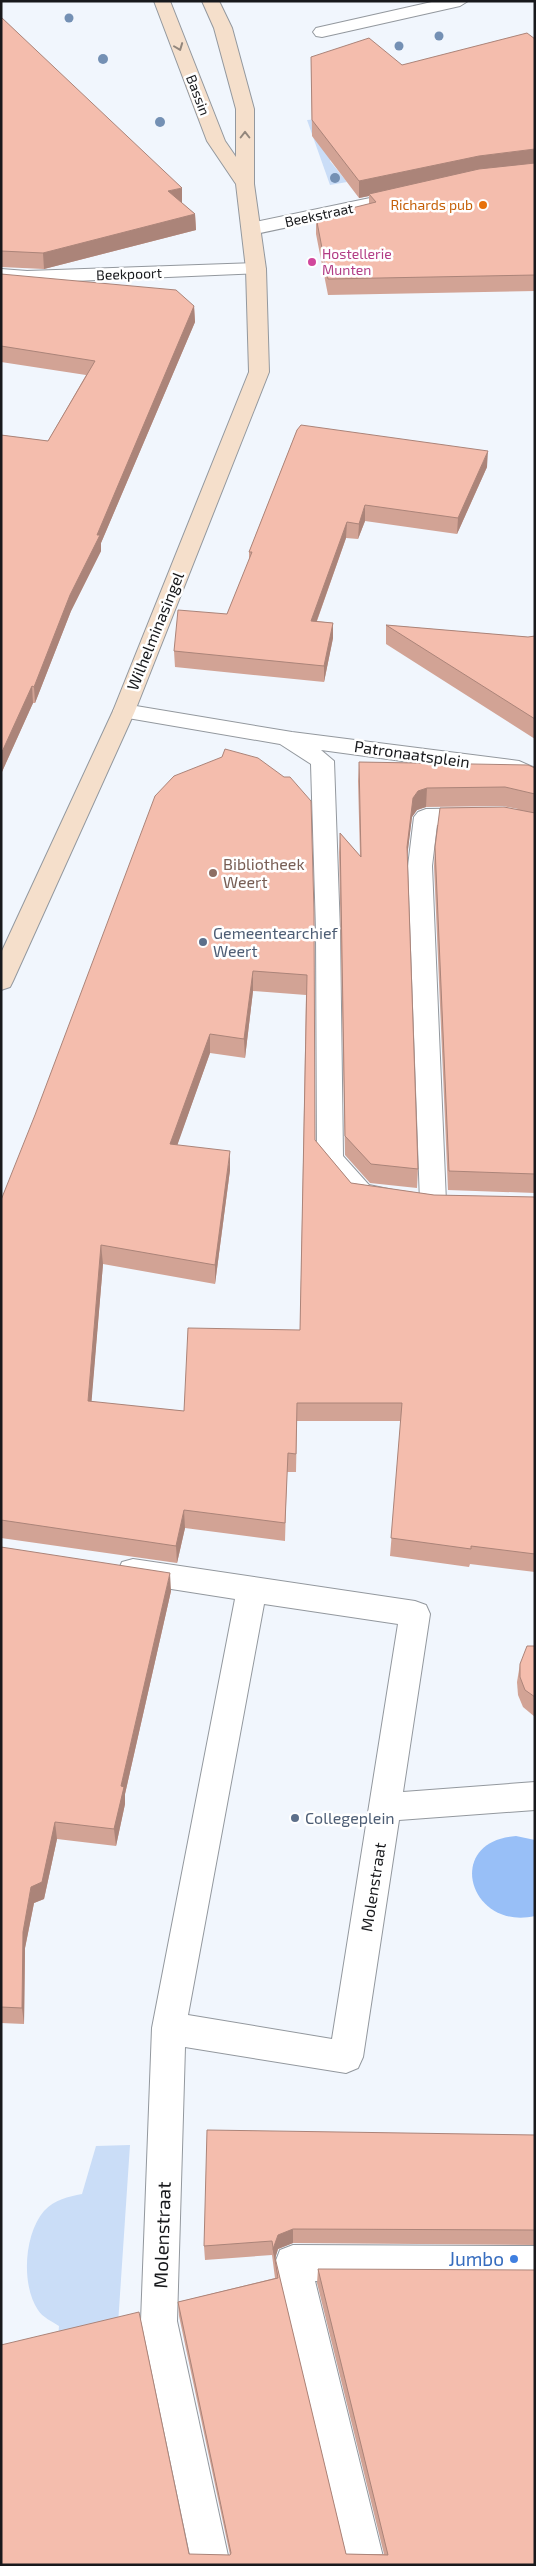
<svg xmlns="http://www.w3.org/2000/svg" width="536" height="2566" font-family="'Exo 2',sans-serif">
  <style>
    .green { fill: #caddf7 }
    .forest { fill: #98bff7 }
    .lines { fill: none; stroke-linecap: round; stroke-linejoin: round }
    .lane-casing { stroke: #93989e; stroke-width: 2 }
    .street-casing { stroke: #93989e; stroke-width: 2 }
    .secondary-casing { stroke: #93989e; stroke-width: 2 }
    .lane { fill: #fff; fill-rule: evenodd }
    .street { fill: #fff; fill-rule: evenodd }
    .secondary { fill: #f5dfcb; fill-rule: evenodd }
    .tree { fill: #7490b4 }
    .wall { fill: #d2a395; fill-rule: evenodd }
    .shaded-wall { fill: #ab8479 }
    .building { fill: #f4bdad; stroke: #ab8479; fill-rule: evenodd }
    .oneway { stroke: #92867c }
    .food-dot { fill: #e8710a; stroke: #fff; stroke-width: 2 }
    .hotel-dot { fill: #d1479c; stroke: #fff; stroke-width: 2 }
    .education-dot { fill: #8d6e63; stroke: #fff; stroke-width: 2 }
    .service-dot { fill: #5c6f8a; stroke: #fff; stroke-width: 2 }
    .shop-dot { fill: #3f7fe0; stroke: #fff; stroke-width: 2 }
    .labels { text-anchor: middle; stroke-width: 5; stroke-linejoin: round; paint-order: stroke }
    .far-street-label { font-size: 14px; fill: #18191c; stroke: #fff }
    .far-food-label { font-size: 14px; fill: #c56008; stroke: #fff; text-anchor: end }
    .far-hotel-label { font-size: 14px; fill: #b23c85; stroke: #fff; text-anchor: start }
    .street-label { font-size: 16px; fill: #18191c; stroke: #fff }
    .education-label { font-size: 16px; fill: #785e54; stroke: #fff; text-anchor: start }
    .service-label { font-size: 16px; fill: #4e5e75; stroke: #fff; text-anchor: start }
    .near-street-label { font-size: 19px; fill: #18191c; stroke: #fff }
    .near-shop-label { font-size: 19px; fill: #366cbe; stroke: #fff; text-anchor: end }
  </style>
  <rect width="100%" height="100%" fill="#f1f6fd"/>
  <g class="green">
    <polygon points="343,117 330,161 347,182 330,185 307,120"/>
    <path d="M130,2145L117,2339L57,2352L59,2326C53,2322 42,2317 38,2310C21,2285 24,2234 44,2211C55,2199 68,2197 82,2194L96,2146Z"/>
  </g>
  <path class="forest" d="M516,1836L535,1840V1916C469,1931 443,1841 516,1836Z"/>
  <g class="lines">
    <defs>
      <g id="lane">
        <polygon points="436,1 468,1 460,6 322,37 316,36 313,32 316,28"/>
        <polygon points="503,808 535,815 535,831 503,824 437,825 432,866 446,1202 442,1209 433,1212 424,1209 420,1202 408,866 414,817 418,812 426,809"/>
        <polygon points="328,923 337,925 340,931 343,1156 369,1185 393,1190 397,1197 393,1204 384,1207 352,1201 317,1159 316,931 319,925"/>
        <polygon points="293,2245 535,2246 535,2282 315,2281 385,2565 347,2565 275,2263 280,2250"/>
        <polygon points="159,2303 172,2308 177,2321 230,2565 192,2565 141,2321 146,2308"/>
      </g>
      <g id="street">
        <polygon points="394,193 401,195 403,199 401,203 251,235 244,233 242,229 244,225 251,223"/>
        <polygon points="256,263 263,265 266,269 263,273 27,283 1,281 1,269 27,271"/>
        <polygon points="124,704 292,732 519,761 535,768 535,786 513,776 321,750 334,761 340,931 337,937 328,939 319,937 316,931 311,764 280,744 116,716 113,711 116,706"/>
        <path d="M133,1559L415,1601L426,1605L430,1614L403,1792L535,1782V1810L399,1820L363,2057L358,2068L346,2073L185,2047L177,2321L172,2334L159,2339L146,2334L141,2321L152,2028L235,1599L133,1583L122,1580L118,1571L122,1562ZM264,1604L398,1624L332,2039L188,2015Z"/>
      </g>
      <polygon id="secondary" points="154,1 170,1 225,141 236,157 236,109 214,28 202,1 219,1 232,28 254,109 254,184 266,269 269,372 135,711 13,981 10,987 1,990 1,953 113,711 249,372 246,269 236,184 207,141"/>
    </defs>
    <use href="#lane" class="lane-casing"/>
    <use href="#street" class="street-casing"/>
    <use href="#secondary" class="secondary-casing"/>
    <use href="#lane" class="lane"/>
    <use href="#street" class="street"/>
    <use href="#secondary" class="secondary"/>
  </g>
  <g class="tree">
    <circle cx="69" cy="18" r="4.5"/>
    <circle cx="439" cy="36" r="4.5"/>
    <circle cx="399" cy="46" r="4.5"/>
    <circle cx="103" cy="59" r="5"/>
    <circle cx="160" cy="122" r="5"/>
    <circle cx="335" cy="178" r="5"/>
  </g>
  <g class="wall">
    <polygon points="1,17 182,203 195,214 196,230 44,269 1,267"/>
    <polygon points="535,39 535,291 328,295 316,234 316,217 369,204 369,196 359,198 312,136 311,57 402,65"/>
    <polygon points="1,274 194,306 195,322 101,543 101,551 71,611 35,703 33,703 1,774 1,435 48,441 86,375 1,362"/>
    <polygon points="297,430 487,467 457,534 365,521 358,539 346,538 317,621 333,623 333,638 324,682 175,667 174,651 227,614 249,561 249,552"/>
    <polygon points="386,625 528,637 535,636 535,739 386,644"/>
    <polygon points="359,762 535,768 535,1193 448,1190 434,866 435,847 518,809 503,806 426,807 417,810 412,817 407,856 418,1169 417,1188 370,1183 345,1155 339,852 340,833 360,856 358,781"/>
    <path d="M311,801L315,1140L351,1183L434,1195L535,1197V1572L470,1564L469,1567L390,1556L401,1421H297L296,1472H287L285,1541L185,1528L177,1563L1,1538V1200ZM253,991L306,995L300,1330L184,1411L91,1402L103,1264L215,1284L230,1170L177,1145L210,1053L245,1058Z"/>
    <polygon points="1,1547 171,1591 125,1794 125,1804 116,1846 57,1839 44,1899 34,1903 25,1948 24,2024 1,2023"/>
    <polygon points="535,1646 535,1717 523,1707 518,1695 517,1682 520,1664"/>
    <polygon points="535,2135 535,2245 293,2243 278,2249 275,2258 346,2554 384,2554 317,2283 318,2269 535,2565 189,2554 230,2555 179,2316 178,2302 275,2278 272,2255 205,2260 204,2246"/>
  </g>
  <g class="shaded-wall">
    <polygon points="535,149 535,165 369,194 369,196 359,198 359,181 479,156"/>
    <polygon points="182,188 182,204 168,191"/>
    <polygon points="195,214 196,230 44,269 43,253"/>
    <polygon points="194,306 195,322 101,543 101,551 71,611 35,703 34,687 70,595 97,535"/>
    <polygon points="488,451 487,467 457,534 458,518"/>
    <polygon points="365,505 365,521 358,539 359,524"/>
    <polygon points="347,522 346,538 311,637 311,621"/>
    <polygon points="333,623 333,638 324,682 324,666"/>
    <polygon points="32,686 33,703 1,774 1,754"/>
    <polygon points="427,788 426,807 417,810 412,817 406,866 407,847 413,798 418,791"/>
    <polygon points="253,971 253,991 245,1058 244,1039"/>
    <polygon points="210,1034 210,1053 171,1163 170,1144"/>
    <polygon points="230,1151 230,1170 215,1284 215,1265"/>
    <polygon points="101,1245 103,1264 90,1420 88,1401"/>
    <polygon points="184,1510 185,1528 177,1563 176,1546"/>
    <polygon points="170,1573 171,1591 125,1794 125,1804 116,1846 114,1829 121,1786"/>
    <polygon points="55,1822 57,1839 44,1899 34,1903 25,1948 24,2024 22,2008 23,1932 31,1887"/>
    <polygon points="293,2229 293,2243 278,2249 275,2259 273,2249 278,2235"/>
  </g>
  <g class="building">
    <polygon points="1,17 182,188 168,191 195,214 43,253 1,251"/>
    <polygon points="527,33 535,39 535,149 479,156 359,181 312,120 311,57 369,38 402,65"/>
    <polygon points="535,163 535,275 328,279 316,217 376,202 369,194 479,169"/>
    <polygon points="1,274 176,290 194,306 97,535 100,535 70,595 34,687 32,686 1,754 1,435 48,441 95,361 1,346"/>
    <polygon points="301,425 488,451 458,518 365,505 359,524 347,522 311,621 333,623 324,666 174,651 178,610 227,614 252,552 249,552 297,430"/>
    <polygon points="386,625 528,637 535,636 535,719"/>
    <path d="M225,749L258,758L284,777H290L311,801L314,912L315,1140L351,1183L434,1195L535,1197V1554L471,1546V1549L391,1538L402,1403H297L296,1454L288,1453L285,1523L184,1510L176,1546L1,1520V1200L35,1115L155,796L174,776L222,757ZM253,971L307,975L300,1330L188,1328L184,1411L88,1401L101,1245L215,1265L230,1151L170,1144L210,1034L244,1039Z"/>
    <polygon points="359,762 528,765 535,768 535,794 505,787 427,788 418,791 413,798 407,847 418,1169 371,1164 345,1136 340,833 361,857"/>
    <polygon points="504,807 535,813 535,1174 449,1171 435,847 440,808"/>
    <polygon points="1,1547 170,1573 121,1786 124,1787 114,1829 55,1822 42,1882 31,1887 23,1932 22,2008 1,2007"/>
    <polygon points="527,1646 535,1646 535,1697 525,1690 520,1677 520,1664"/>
    <polygon points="207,2130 535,2135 535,2230 293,2229 278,2235 273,2249 346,2554 388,2555 318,2269 535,2270 535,2565 1,2565 1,2345 139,2312 189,2554 230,2555 231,2553 178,2302 278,2278 272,2241 204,2246"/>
  </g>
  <defs><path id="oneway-chevron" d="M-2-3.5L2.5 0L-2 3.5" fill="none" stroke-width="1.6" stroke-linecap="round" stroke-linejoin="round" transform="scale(1.25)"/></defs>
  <g class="oneway">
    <use href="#oneway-chevron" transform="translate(179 47) rotate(69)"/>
    <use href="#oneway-chevron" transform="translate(245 135) rotate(-90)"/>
  </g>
  <circle class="food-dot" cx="483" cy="205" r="5"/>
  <circle class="hotel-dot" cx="312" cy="262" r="5"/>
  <circle class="education-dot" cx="213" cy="873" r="5"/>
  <g class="service-dot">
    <circle cx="203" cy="942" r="5"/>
    <circle cx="295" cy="1818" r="5"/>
  </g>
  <circle class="shop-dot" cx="514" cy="2259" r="5"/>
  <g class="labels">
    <g class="far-street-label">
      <text transform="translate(198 95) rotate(69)" y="5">Bassin</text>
      <text transform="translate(319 215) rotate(-12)" y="5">Beekstraat</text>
      <text transform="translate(129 274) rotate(-2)" y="5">Beekpoort</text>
    </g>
    <g class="far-food-label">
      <text x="473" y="210">Richards pub</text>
    </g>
    <g class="far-hotel-label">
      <text x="322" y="259">Hostellerie<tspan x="322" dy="16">Munten</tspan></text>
    </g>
    <g class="street-label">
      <text transform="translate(155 631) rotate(-68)" y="6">Wilhelminasingel</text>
      <text transform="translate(412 754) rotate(8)" y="6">Patronaatsplein</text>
      <text transform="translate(373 1887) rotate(-81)" y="6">Molenstraat</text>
    </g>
    <g class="education-label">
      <text x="223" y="870">Bibliotheek<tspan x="223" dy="18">Weert</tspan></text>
    </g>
    <g class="service-label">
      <text x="213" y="939">Gemeentearchief<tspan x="213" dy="18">Weert</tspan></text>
      <text x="305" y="1824">Collegeplein</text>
    </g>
    <g class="near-street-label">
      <text transform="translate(162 2235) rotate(-88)" y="7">Molenstraat</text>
    </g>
    <g class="near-shop-label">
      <text x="504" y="2266">Jumbo</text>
    </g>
  </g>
  <rect width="536" height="2566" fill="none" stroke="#18191c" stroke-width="5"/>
</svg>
